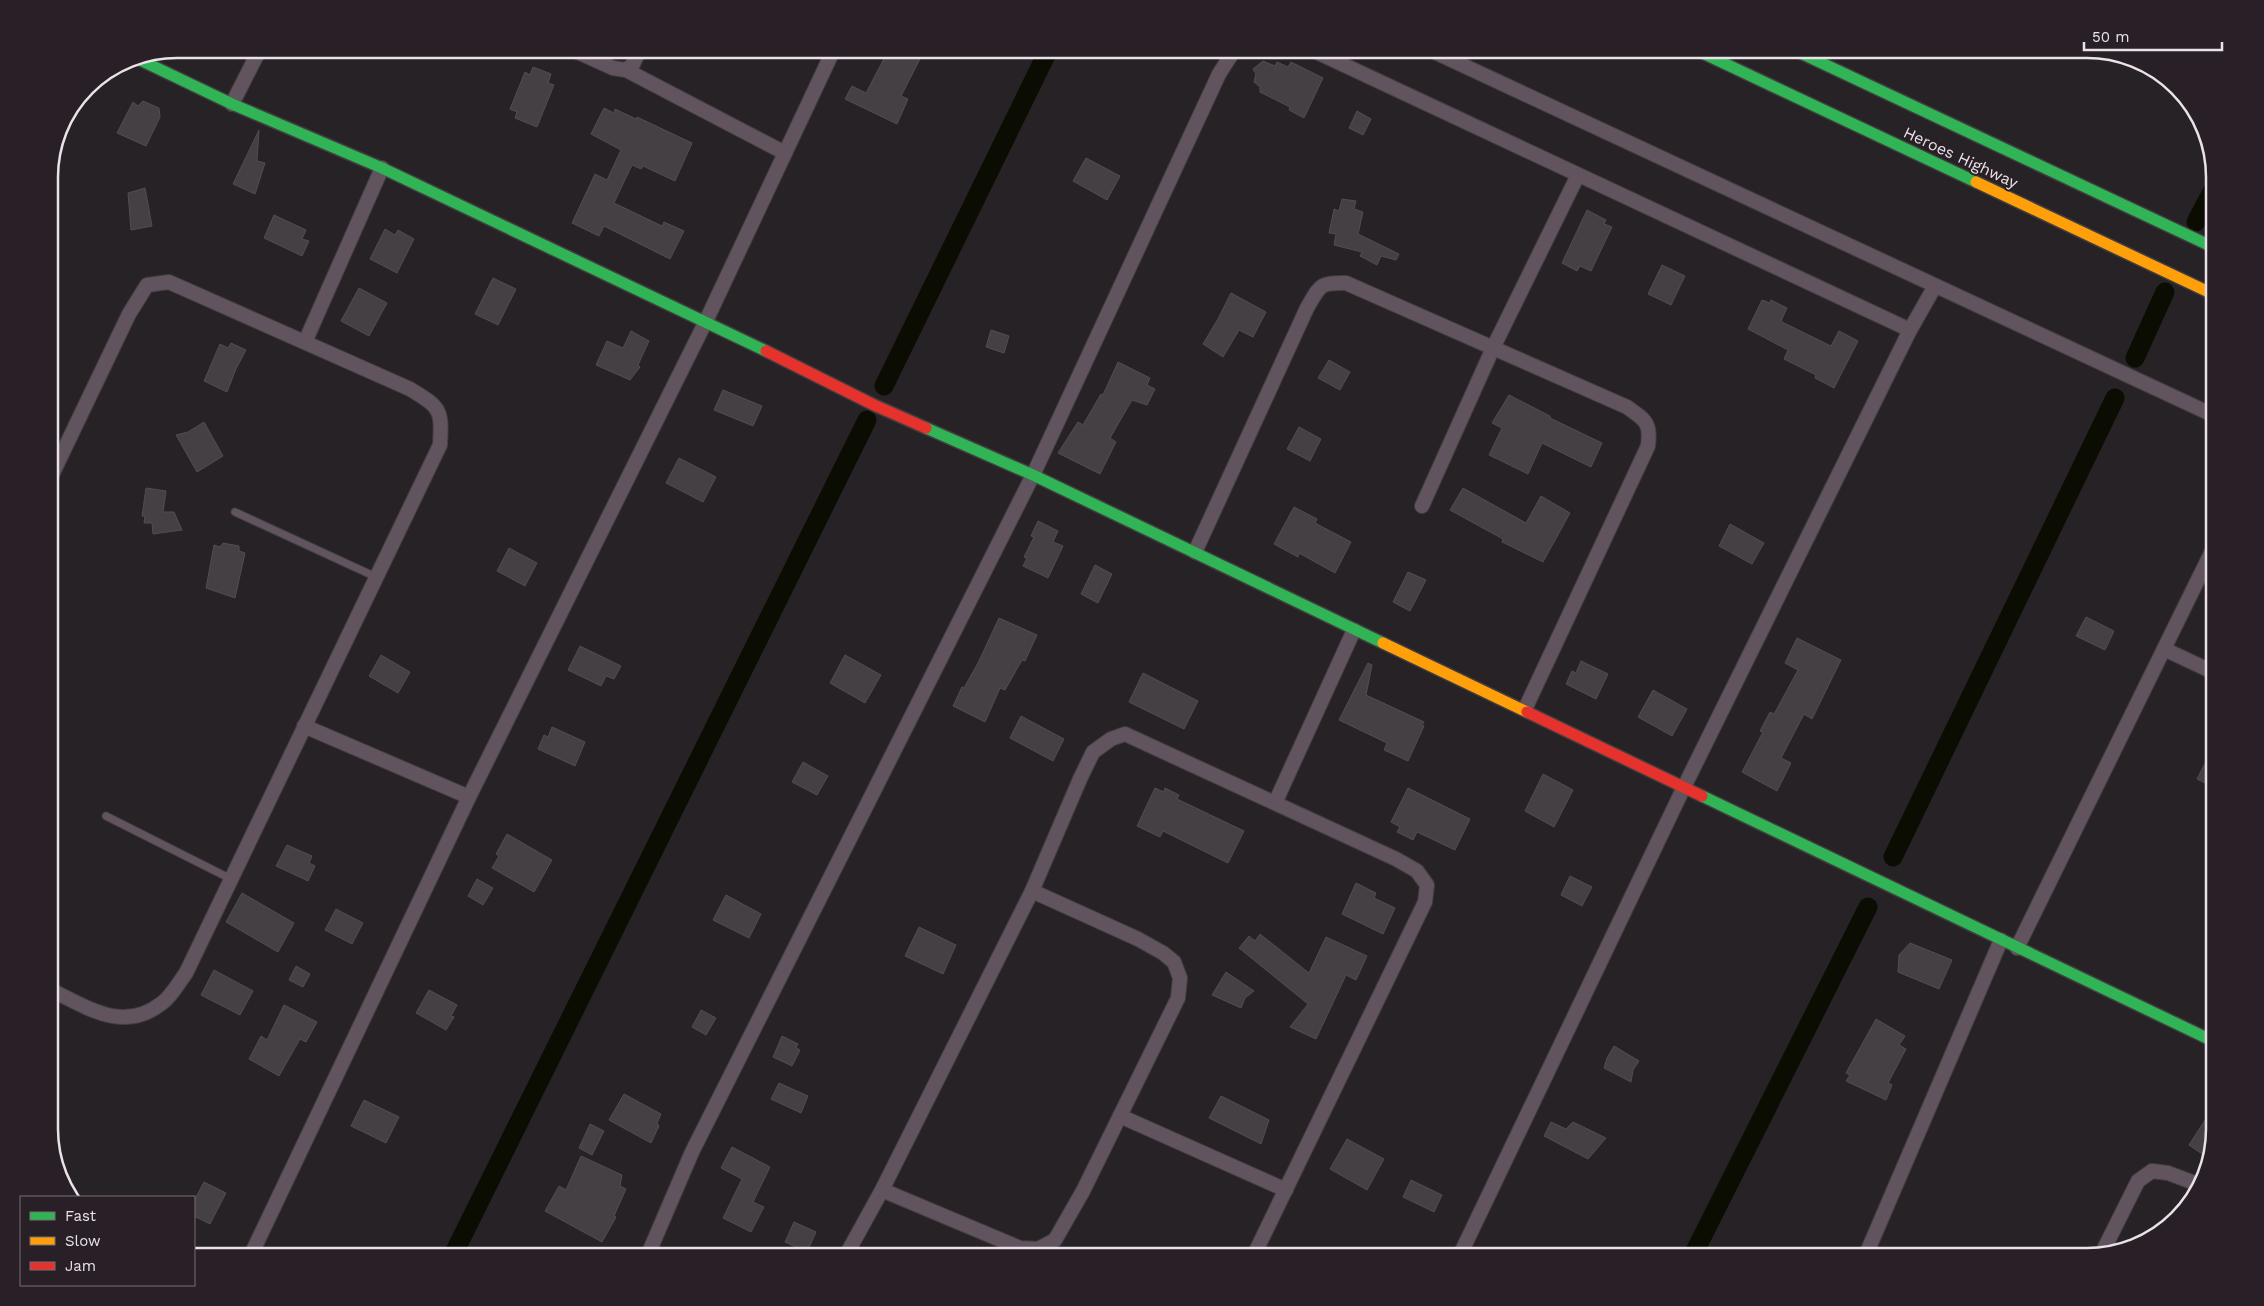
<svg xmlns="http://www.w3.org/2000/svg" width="2264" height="1306" font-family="'Work Sans',sans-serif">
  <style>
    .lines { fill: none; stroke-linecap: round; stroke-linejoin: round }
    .canal { stroke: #0b0d03; stroke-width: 19 }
    .building { fill: #444043; stroke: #514d50 }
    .lane-casing { stroke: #413e40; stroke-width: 9 }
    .street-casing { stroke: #413e40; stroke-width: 16 }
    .fast-casing { stroke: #413e40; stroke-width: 14 }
    .slow-casing { stroke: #413e40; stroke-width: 14 }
    .jam-casing { stroke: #413e40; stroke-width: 14 }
    .lane { stroke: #61545e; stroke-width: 7 }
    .street { stroke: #61545e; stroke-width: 14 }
    .fast { stroke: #30b455; stroke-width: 11 }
    .slow { stroke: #ff9f0a; stroke-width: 11 }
    .jam { stroke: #e5322d; stroke-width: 11 }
    .labels { text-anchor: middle; stroke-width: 4; stroke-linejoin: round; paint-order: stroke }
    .street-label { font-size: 16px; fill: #e9e2e7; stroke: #292027 }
    .rim { fill: none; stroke: #e9e2e7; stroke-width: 2.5 }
  </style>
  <rect width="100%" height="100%" fill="#272226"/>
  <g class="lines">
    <g class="canal">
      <polyline points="2196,222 2215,186"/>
      <polyline points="2135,358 2165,292"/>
      <polyline points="884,386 1049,49"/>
      <polyline points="1893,857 2115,398"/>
      <polyline points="452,1257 867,420"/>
      <polyline points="1692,1257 1868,907"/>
    </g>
  </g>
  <g class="building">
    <polygon points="889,49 901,49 920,59 901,96 908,99 897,124 845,99 852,86 866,93"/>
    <polygon points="1263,61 1275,66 1277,62 1288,67 1291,62 1323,78 1304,118 1289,110 1290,107 1260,92 1260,87 1254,82 1256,74 1253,69"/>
    <polygon points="533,67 551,74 548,83 554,85 537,127 515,118 517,112 510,109 525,72 530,75"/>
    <polygon points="143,101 159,108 160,117 146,146 117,133 133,102 138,106"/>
    <polygon points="604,108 614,113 615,109 636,119 637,117 692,143 675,181 643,166 641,169 632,165 614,203 662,226 664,222 684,231 670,259 604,226 599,236 572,223 595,174 607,180 621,150 591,134"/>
    <polygon points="1357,111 1371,119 1363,135 1349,128"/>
    <polygon points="259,130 257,161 265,163 255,194 233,184"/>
    <polygon points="1086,158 1120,176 1107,200 1073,181"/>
    <polygon points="145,188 152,226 131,230 128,193"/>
    <polygon points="1342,199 1356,201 1354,209 1363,212 1358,234 1399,254 1396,260 1381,256 1377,265 1360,256 1362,252 1334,245 1336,234 1329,233 1334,209 1339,211"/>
    <polygon points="1587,210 1606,220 1604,224 1612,227 1591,271 1580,266 1577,271 1562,263"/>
    <polygon points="274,215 306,230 302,239 309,241 302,256 264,238"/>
    <polygon points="385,229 395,235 398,230 414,239 397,273 370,259"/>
    <polygon points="1662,265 1685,276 1671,305 1648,294"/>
    <polygon points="493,278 516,289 498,325 475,314"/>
    <polygon points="359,288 387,303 369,336 341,321"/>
    <polygon points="1231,293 1266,312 1253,337 1239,330 1223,357 1203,344 1218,319"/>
    <polygon points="1762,300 1770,303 1771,300 1787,308 1781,321 1784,323 1831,346 1839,331 1858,341 1834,388 1815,378 1816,375 1784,359 1788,350 1748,329"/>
    <polygon points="991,330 1009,336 1004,353 986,347"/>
    <polygon points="631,331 649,341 638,365 640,367 630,380 596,365 607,341 623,348"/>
    <polygon points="231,343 246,350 236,369 227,392 204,381 220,344 228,348"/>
    <polygon points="1329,360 1350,372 1340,390 1318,378"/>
    <polygon points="1118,362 1150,378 1147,385 1155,389 1147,405 1132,400 1110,438 1116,442 1100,474 1058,453 1078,422 1083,425 1101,394 1103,395"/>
    <polygon points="723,390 762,406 753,426 714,410"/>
    <polygon points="1509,395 1550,416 1550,418 1602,443 1591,467 1542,443 1528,474 1489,455 1502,428 1492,423"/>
    <polygon points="204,422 223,456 197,472 176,435 188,432"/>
    <polygon points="1299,427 1321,439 1310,461 1287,449"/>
    <polygon points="679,458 716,477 703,502 666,483"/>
    <polygon points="146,488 166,491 163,512 174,512 182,530 153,534 152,523 144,523 145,516 142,516"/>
    <polygon points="1463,488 1526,523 1541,496 1570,513 1543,562 1502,542 1503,539 1450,510"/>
    <polygon points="1294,507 1317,519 1315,523 1351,542 1335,573 1299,553 1298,557 1274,544"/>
    <polygon points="1038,521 1058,531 1053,542 1063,546 1048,578 1023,566 1027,558 1024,557 1034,537 1031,536"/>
    <polygon points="1730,524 1764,543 1752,564 1719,546"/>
    <polygon points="223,543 239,546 239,551 245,553 235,598 206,588 214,545 220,547"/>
    <polygon points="509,548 537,563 525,586 497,571"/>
    <polygon points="1095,565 1112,574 1098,603 1081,594"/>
    <polygon points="1408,572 1426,580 1410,611 1393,602"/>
    <polygon points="2086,617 2114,631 2105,650 2076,636"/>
    <polygon points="999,618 1037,635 1025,661 1022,660 1005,690 1000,688 985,722 953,706 962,687 964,688 978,663"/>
    <polygon points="1797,638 1841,660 1812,719 1804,714 1781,758 1791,763 1777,791 1742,772 1763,732 1760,731 1770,712 1774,714 1798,670 1785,663"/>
    <polygon points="580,646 621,666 614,679 606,676 601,686 568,670"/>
    <polygon points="381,655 410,672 398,693 369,676"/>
    <polygon points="845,655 881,675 865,703 830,683"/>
    <polygon points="1581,661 1608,674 1596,699 1566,684 1572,671 1576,673"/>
    <polygon points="1368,663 1372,665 1366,695 1424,722 1422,725 1424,726 1408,761 1384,750 1387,743 1339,720"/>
    <polygon points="1143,673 1198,701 1184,729 1129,702"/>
    <polygon points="1653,690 1687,709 1672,736 1638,717"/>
    <polygon points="1021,716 1064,739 1053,761 1010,738"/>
    <polygon points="552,727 585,742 575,766 538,749 544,735 548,737"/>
    <polygon points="2215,744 2215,788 2197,779"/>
    <polygon points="803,762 828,776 817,795 792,782"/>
    <polygon points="1543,774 1573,790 1554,827 1525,811"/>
    <polygon points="1155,788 1164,792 1165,788 1179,795 1177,799 1244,831 1228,863 1163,831 1160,837 1137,826"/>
    <polygon points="1408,788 1470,819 1455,850 1417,832 1413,840 1397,832 1400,827 1391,822"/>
    <polygon points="507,834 552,860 534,892 492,868 499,856 496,854"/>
    <polygon points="287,845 312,856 309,863 315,866 308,881 276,866"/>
    <polygon points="1570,876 1592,887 1582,906 1561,895"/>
    <polygon points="477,879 493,888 483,905 468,896"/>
    <polygon points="1356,883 1376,893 1374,898 1395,908 1383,934 1342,914"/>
    <polygon points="242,893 294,923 278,952 226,922"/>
    <polygon points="726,895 761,914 749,938 713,920"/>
    <polygon points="336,909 363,923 352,944 325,930"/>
    <polygon points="919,927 956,945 943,974 905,956"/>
    <polygon points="1260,934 1309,973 1326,937 1367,956 1356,980 1346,975 1316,1039 1290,1027 1308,1004 1239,948 1249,936 1255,941"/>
    <polygon points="1910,943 1952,960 1939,989 1898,972 1899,955"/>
    <polygon points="296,966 310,974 303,987 289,980"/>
    <polygon points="214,970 253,991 240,1015 201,995"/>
    <polygon points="1226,972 1254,991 1245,998 1241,1008 1212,995"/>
    <polygon points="429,990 457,1005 451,1016 454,1017 446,1030 416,1013"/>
    <polygon points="284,1005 317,1022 306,1042 300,1039 279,1076 249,1059 261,1036 267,1040"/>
    <polygon points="701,1010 716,1018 706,1035 692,1027"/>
    <polygon points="1876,1019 1905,1036 1899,1045 1906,1049 1888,1083 1892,1085 1886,1100 1846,1081 1850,1075 1846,1073"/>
    <polygon points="782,1036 798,1044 796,1048 800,1050 792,1066 773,1057"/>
    <polygon points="1614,1046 1639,1061 1633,1070 1631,1082 1604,1068 1607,1058"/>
    <polygon points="779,1083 808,1096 801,1113 771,1099"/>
    <polygon points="624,1094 661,1114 657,1123 659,1126 651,1143 609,1120"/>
    <polygon points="1221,1096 1269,1120 1261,1144 1209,1118"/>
    <polygon points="364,1100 399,1117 386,1143 351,1126"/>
    <polygon points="2205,1120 2215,1127 2208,1158 2189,1145"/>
    <polygon points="1551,1122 1566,1129 1573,1122 1606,1138 1588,1159 1544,1136"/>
    <polygon points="590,1124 604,1131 592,1155 579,1148"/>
    <polygon points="1347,1139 1384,1159 1367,1190 1330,1169"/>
    <polygon points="732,1147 770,1167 753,1202 764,1207 751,1232 723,1218 742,1179 721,1168"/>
    <polygon points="581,1156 622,1175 620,1186 626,1189 614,1216 616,1217 602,1242 545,1211 559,1186 566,1190"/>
    <polygon points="1411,1180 1442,1195 1434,1212 1403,1197"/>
    <polygon points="204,1182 226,1193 210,1224 194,1216 194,1201"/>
    <polygon points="794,1222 816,1232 807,1252 785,1242"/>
  </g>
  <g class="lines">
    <defs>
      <g id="lane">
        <polyline points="235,512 376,577"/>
        <polyline points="106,816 231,879"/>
      </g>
      <g id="street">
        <polyline points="571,49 613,68 626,70 633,64 640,49"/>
        <polyline points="1310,49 1910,330 1684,787 1459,1257"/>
        <polyline points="1428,49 2215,416"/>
        <polyline points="626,70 785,153"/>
        <polyline points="232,104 260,49"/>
        <polyline points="1910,330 1935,286"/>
        <polyline points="305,342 382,168"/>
        <path d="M49,481L129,314L147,285L169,282L410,389C441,408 442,409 440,445L186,973C179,982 172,996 162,1003C123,1034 87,1007 49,989"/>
        <polyline points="1422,506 1493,348 1578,175"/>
        <path d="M1195,552L1307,308C1320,286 1319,282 1346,283L1627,407C1645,420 1651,422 1648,446L1525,709"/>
        <polyline points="2164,649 2215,673"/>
        <polyline points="304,726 469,797"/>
        <polyline points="1275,803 1354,630"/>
        <polyline points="2017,948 2215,545"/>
        <polyline points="1120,1116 1286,1190"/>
        <polyline points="882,1190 1020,1248 1038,1249 1055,1240 1083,1191 1178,998 1180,978 1174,962 1163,953 1138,939 1032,891"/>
        <polyline points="2102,1253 2138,1181 2152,1171 2168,1173 2200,1185"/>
        <polyline points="250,1257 469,797 706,321 834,49"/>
        <polyline points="647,1257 692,1152 1033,475 1219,74 1235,49"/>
        <polyline points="845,1257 882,1190 1032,891 1080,779 1093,752 1111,739 1125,734 1396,859 1417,871 1427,885 1425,902 1253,1257"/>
        <polyline points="1865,1257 2001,940"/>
      </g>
      <g id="fast">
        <polyline points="1694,49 1976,182"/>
        <polyline points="1792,49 2215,248"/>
        <polyline points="134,57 232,104 382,168 766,351"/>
        <polyline points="926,428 1033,475 1383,643"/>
        <polyline points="1702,796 2215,1042"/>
      </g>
      <g id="slow">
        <polyline points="1976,182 2215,295"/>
        <polyline points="1383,643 1527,712"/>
      </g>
      <g id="jam">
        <polyline points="766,351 874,405 926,428"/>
        <polyline points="1527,712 1702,796"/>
      </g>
    </defs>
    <use href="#lane" class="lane-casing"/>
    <use href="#street" class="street-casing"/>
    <use href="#fast" class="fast-casing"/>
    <use href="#slow" class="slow-casing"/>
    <use href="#jam" class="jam-casing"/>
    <use href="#lane" class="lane"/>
    <use href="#street" class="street"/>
    <use href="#fast" class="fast"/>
    <use href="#slow" class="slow"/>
    <use href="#jam" class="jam"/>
  </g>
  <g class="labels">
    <g class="street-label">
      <text transform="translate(1961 157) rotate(25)" y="6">Heroes Highway</text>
    </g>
  </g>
  <path d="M0 0H2264V1306H0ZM177 58H2087A119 119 0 0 1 2206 177V1129A119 119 0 0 1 2087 1248H177A119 119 0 0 1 58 1129V177A119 119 0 0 1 177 58Z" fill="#292027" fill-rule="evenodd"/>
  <path class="rim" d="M177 58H2087A119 119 0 0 1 2206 177V1129A119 119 0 0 1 2087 1248H177A119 119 0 0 1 58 1129V177A119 119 0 0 1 177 58Z"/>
  <rect x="20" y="1196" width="175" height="90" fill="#292027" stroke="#766e74"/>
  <rect x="30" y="1212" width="25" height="8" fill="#30b455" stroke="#766e74"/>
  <text x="65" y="1221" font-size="15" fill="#e9e2e7">Fast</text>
  <rect x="30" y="1237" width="25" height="8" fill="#ff9f0a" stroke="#766e74"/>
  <text x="65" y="1246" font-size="15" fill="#e9e2e7">Slow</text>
  <rect x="30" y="1262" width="25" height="8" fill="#e5322d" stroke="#766e74"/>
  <text x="65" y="1271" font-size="15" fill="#e9e2e7">Jam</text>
  <path d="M2084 42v8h138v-8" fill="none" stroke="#e9e2e7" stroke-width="2.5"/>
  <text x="2092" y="42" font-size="15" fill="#e9e2e7" stroke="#292027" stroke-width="4" paint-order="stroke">50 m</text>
</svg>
